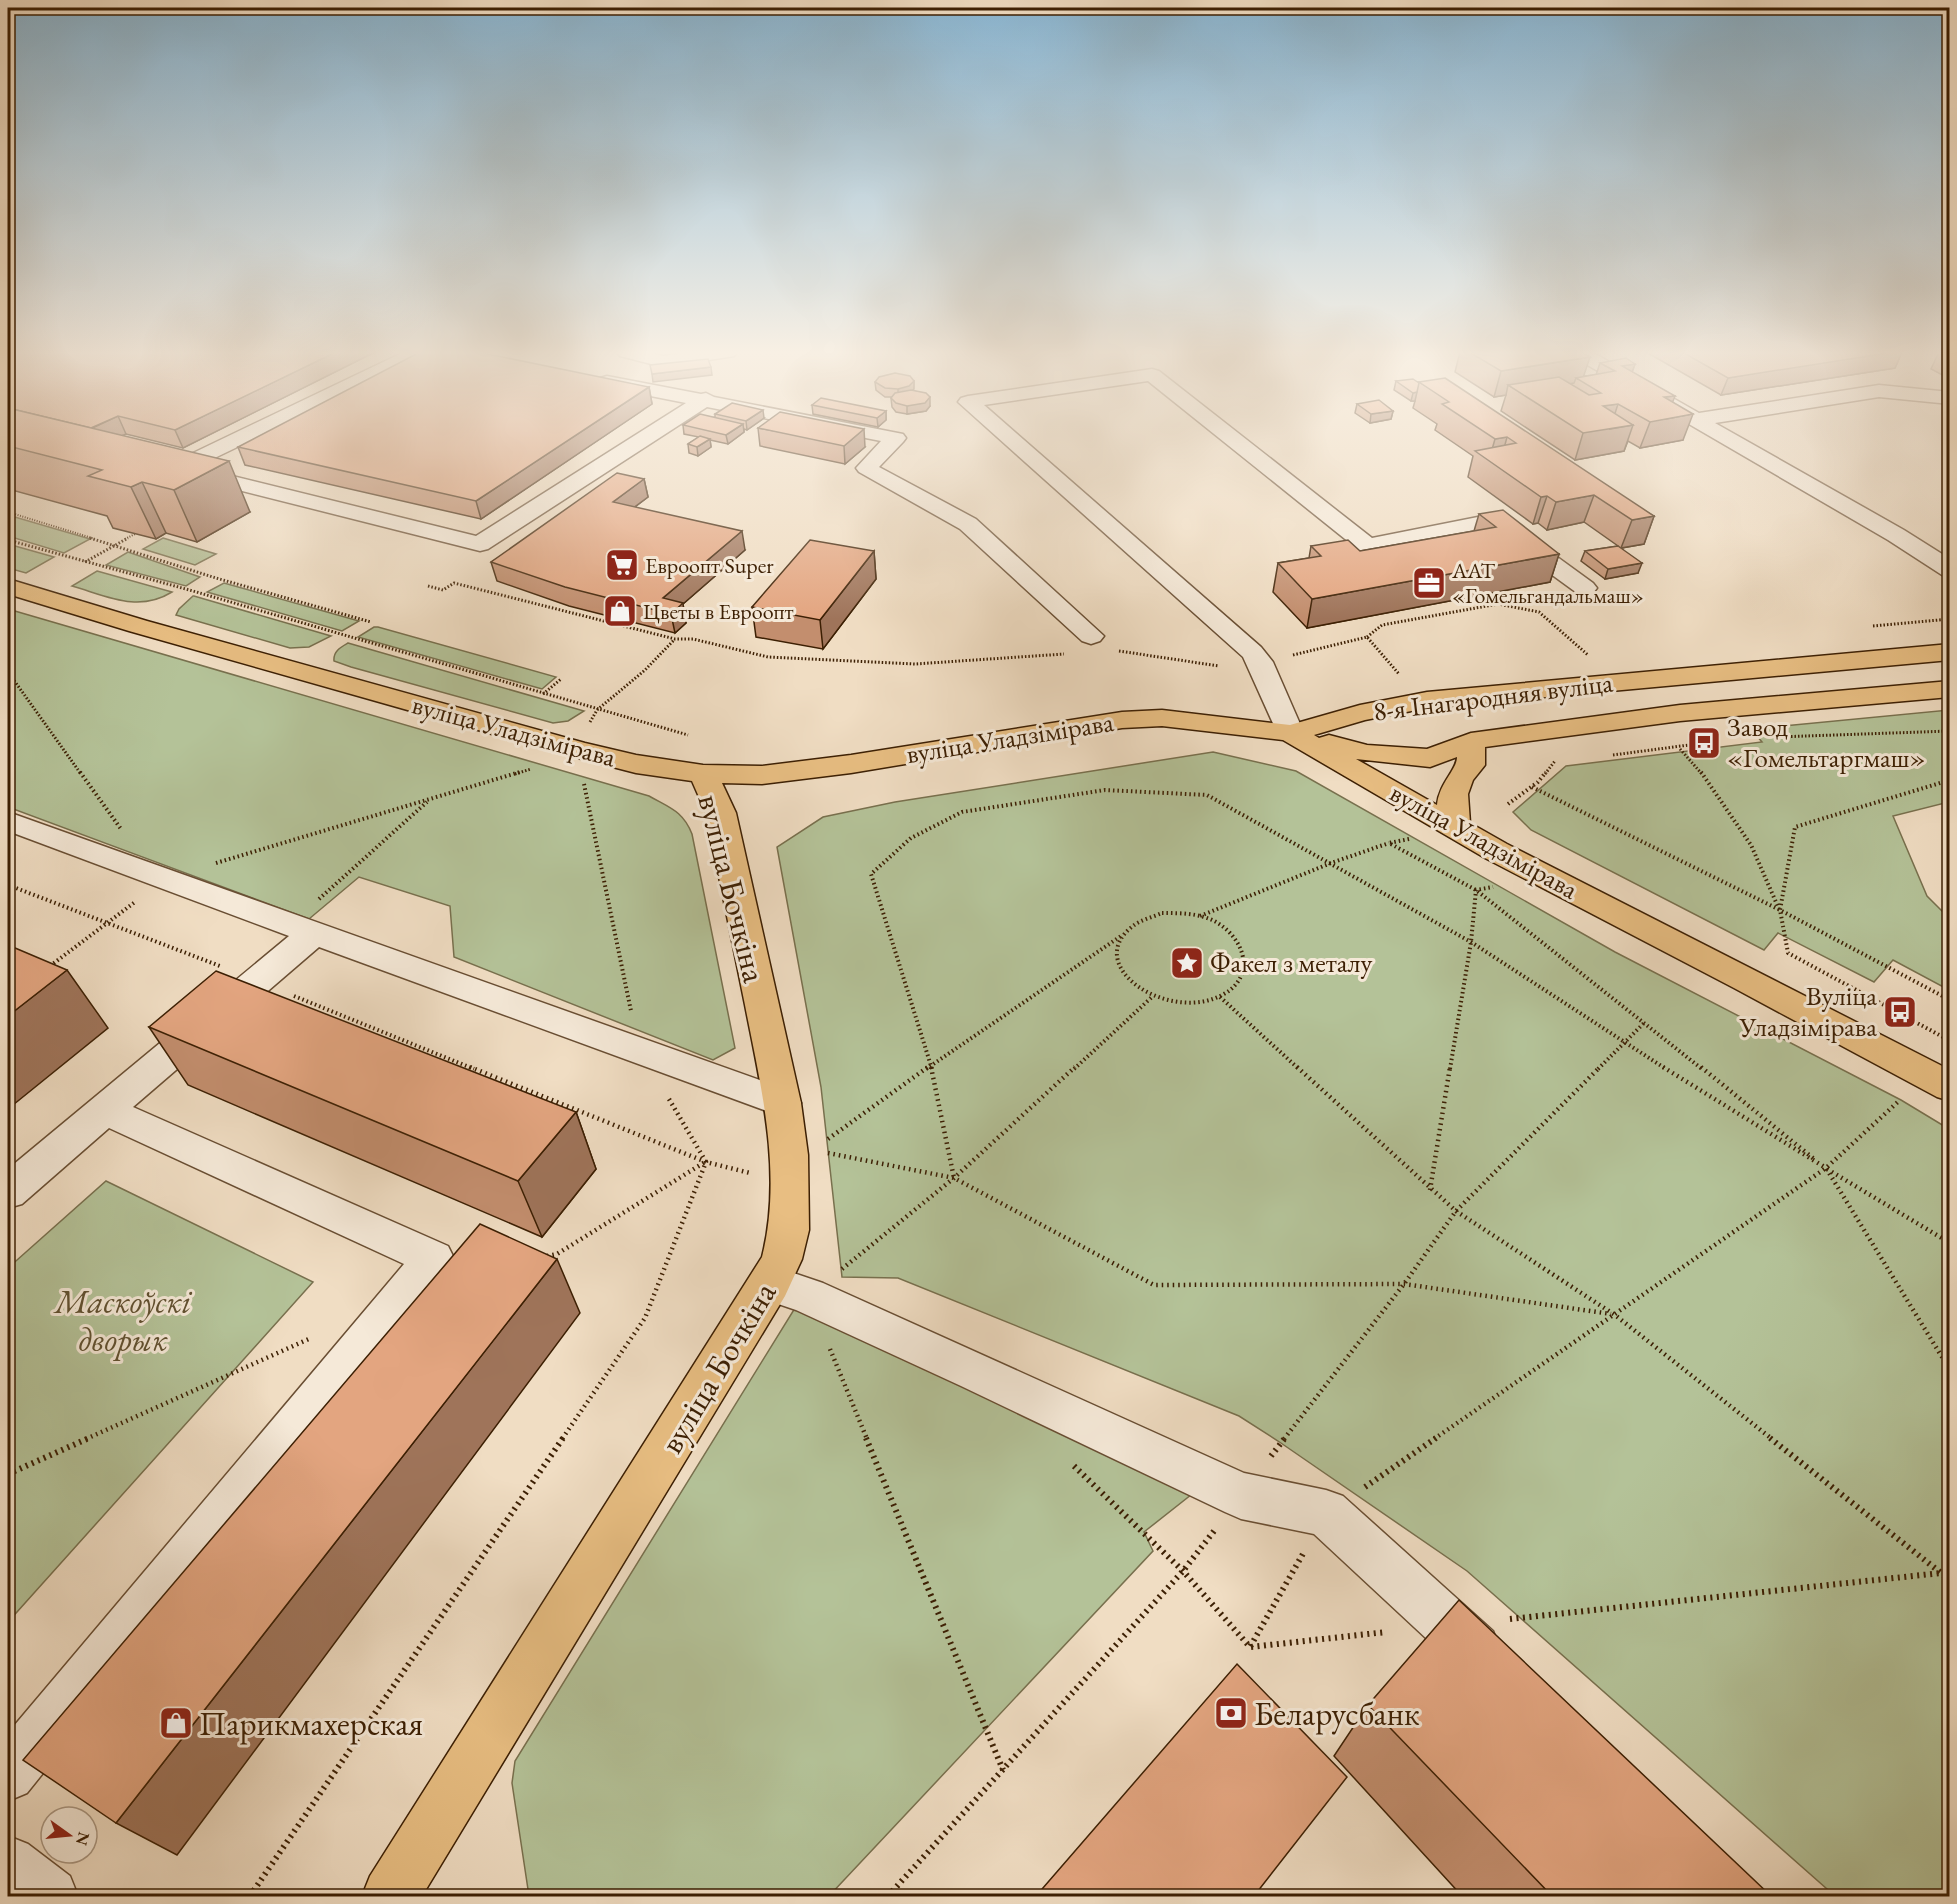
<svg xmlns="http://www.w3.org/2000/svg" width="1957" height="1904" font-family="'EB Garamond',serif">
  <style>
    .green { fill: #b4c298; stroke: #78704e; stroke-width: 1.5 }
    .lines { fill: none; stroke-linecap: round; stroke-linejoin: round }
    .minor-casing { stroke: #694e33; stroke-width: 3 }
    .major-casing { stroke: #3c1f03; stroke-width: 3 }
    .path-far4 { stroke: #3c1f03; stroke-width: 2; stroke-dasharray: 1 1.5; stroke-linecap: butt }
    .path-far3 { stroke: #3c1f03; stroke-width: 3; stroke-dasharray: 1.5 2; stroke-linecap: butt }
    .path-far2 { stroke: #3c1f03; stroke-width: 4; stroke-dasharray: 1.5 3; stroke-linecap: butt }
    .path-far1 { stroke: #3c1f03; stroke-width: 4.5; stroke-dasharray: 1.5 4; stroke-linecap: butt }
    .path { stroke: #3c1f03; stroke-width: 6; stroke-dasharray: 2 4.5; stroke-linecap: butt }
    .minor { fill: #f5e9d8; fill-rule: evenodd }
    .major { fill: #e8be82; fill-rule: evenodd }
    .wall { fill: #c38e6e; stroke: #3c1f03; stroke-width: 1.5 }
    .shaded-wall { fill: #9f745a; stroke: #3c1f03; stroke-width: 1.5 }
    .building { fill: #e3a580; stroke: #3c1f03; stroke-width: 1.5 }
    .labels { text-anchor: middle; stroke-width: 6; stroke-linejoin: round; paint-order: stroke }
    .far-poi-label { font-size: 22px; fill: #3c1f03; stroke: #f5e9d8; text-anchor: start }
    .street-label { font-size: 27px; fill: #3c1f03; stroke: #f5e9d8 }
    .poi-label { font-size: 27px; fill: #3c1f03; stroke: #f5e9d8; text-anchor: start }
    .near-street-label { font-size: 33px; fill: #3c1f03; stroke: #f5e9d8 }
    .near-park-label { font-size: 33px; font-style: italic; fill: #605030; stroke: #f5e9d8 }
    .near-poi-label { font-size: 33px; fill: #3c1f03; stroke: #f5e9d8; text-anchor: start }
  </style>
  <rect width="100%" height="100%" fill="#f0ddc3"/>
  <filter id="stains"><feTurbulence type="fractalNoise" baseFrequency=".00333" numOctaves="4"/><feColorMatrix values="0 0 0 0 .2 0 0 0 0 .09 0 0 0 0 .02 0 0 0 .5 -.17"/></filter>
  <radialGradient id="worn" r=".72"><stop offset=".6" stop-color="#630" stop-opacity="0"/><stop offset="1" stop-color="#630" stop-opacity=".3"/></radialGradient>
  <g class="green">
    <polygon points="8,515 90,539 64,553 8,536"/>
    <polygon points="163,538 216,554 195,565 143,549"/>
    <polygon points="8,544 54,557 26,573 8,568"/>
    <polygon points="128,552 200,577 186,586 106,565"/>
    <path d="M97,571L172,592C138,613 107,596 72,586Z"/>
    <polygon points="224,583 359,621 342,631 207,592"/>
    <polygon points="193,596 194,596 331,636 309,647 290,648 176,615 179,609"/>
    <path d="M8,609L649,796C670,808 683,811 692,834L735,1048L713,1060L454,957L450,906L359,877L309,919L8,807Z"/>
    <polygon points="374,627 378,627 556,677 542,689 358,637"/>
    <path d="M348,643L584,711L568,721L553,723L351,667L334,661C333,651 341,647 348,643Z"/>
    <polygon points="1949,710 1949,802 1893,816 1927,896 1949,918 1949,990 1893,960 1874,982 1778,933 1764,950 1531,830 1513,812 1566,766 1762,742 1751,729"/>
    <polygon points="1213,752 1296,771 1615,952 1901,1100 1949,1129 1949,1896 1835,1896 1467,1571 1278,1441 1239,1416 898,1278 842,1277 821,1087 777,847 823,817 895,802"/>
    <polygon points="106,1181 313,1282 8,1622 8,1268"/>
    <polygon points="795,1308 1201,1487 1144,1532 1153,1551 829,1896 529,1896 512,1783 515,1761"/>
  </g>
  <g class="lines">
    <defs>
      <g id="minor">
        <polygon points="404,352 428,352 425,356 196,467 476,536 686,403 600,386 598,382 600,378 607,376 701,394 706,393 714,397 903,434 906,438 903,442 879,467 976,519 1104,636 1100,641 1091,644 1082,641 960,529 859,472 856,468 881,441 707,407 488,549 480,551 187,477 184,473 175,475 168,473 165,469 168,465"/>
        <polygon points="617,352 648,352 663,356 691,352 737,352 734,356 728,357 663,367 620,356"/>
        <polygon points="1569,352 1592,352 1699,413 1879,385 1950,392 1950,404 1879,397 1715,423 1904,530 1950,559 1950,577 1942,575 1888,540 1572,356"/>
        <polygon points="1152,369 1159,371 1372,538 1493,514 1501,516 1593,583 1597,588 1593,593 1585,595 1577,593 1489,529 1368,553 1360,551 1148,381 984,405 1261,647 1273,662 1304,733 1300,739 1290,741 1280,739 1243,657 958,402 961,398 968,396"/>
        <polygon points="8,812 796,1093 801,1103 796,1113 783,1117 319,947 133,1107 448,1246 454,1258 448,1270 27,1793 8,1801 8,1733 404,1264 109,1128 22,1204 8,1208 8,1169 289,936 8,831"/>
        <polygon points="770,1265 823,1283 1244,1473 1326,1490 1343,1496 1493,1631 1500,1649 1493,1667 1475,1674 1457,1667 1314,1534 1241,1519 1225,1512 961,1386 796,1310 755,1296 749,1283 755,1270"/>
        <polygon points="8,1836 28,1844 70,1876 78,1896 8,1896"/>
      </g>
      <path id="major" d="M8,579L147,621L585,743L636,755L703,765L762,766L851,755L1122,712L1162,710L1290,725L1360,705L1427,692L1950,644V660L1427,708L1365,720L1314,735L1319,738L1329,735L1367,745L1427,749L1471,733L1680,705L1950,681V697L1680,721L1485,747V765L1473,780L1468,794L1470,823L1507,844L1950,1070V1101L1937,1097L1734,988L1485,858L1283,740L1162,726L1122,728L851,773L762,784L722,783L736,813L801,1103L808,1155L809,1230L802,1259L785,1296L422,1896H362L370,1876L762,1257C783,1174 761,1087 745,1005C732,941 719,877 706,813L692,781L636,773L566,755L129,631L8,594ZM1457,757C1457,770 1439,783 1437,805L1356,759L1430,767Z"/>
    </defs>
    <use href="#minor" class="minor-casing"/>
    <use href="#major" class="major-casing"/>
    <g class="path-far4">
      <polyline points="8,512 95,539"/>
      <polyline points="125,539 135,534"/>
    </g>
    <g class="path-far3">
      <polyline points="90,538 216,578 371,622"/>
      <polyline points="8,540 193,591 688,735"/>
      <polyline points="85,562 128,538"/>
      <polyline points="428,586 443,590 454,583 675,639 693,639 768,657 915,664 1064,654"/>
      <polyline points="1873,626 1950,619"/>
      <polyline points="1367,637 1382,625 1498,604 1539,612 1588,655"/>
      <polyline points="1119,651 1219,666"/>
      <polyline points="1293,655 1367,637 1399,674"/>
      <polyline points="8,672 81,774"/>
      <polyline points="543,694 561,679"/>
      <polyline points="590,722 597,710 645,670 674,640"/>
      <polyline points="1777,737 1950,731"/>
      <polyline points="1680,749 1702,774"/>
      <polyline points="1613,755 1704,743"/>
      <polyline points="515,774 531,769"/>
      <polyline points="1545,774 1555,761"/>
    </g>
    <g class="path-far2">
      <polyline points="80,772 121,829"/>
      <polyline points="1701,772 1751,845 1779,909"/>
      <polyline points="584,784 631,1011"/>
      <polyline points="1532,787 1780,910 1950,1000"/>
      <polyline points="1508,804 1538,782 1546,772"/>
      <polyline points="1409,839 1389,843 1476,890 1702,1069"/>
      <polyline points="216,863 520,772"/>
      <polyline points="8,885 220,966"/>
      <polyline points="319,899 427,802"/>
      <path d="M1162,913C1180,913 1200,913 1216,922C1244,938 1257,975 1224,994C1170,1025 1080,966 1133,926C1140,920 1153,917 1162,913Z"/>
      <polyline points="1200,916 1331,863 1389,843"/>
      <polyline points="50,966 135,902"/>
      <polyline points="294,996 474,1069"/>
      <polyline points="1220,997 1299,1069"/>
      <polyline points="1943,1037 1788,953 1780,910 1795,827 1950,780"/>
      <polyline points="926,1069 1121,936"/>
      <polyline points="932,1069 871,874 911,838 962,812 1105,790 1207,795 1471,942 1666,1069"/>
      <polyline points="1074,1069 1152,997"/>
      <polyline points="1450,1069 1471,942 1476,890 1493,887"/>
      <polyline points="1598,1069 1645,1022"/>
    </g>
    <g class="path-far1">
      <polyline points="470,1067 706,1162 645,1318 562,1439"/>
      <polyline points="931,1067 954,1178"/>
      <polyline points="1297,1067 1456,1211 1615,1315 1772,1439"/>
      <polyline points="1663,1067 1826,1168 1950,1370"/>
      <polyline points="1701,1067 1814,1159"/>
      <polyline points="669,1099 706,1162 750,1173"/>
      <polyline points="828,1139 928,1067"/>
      <polyline points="828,1153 954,1178 1154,1285 1404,1284 1611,1314"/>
      <polyline points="1827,1169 1950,1243"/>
      <polyline points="1430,1190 1450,1067"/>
      <polyline points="547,1256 557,1254 705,1162"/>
      <polyline points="842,1269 954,1178 1075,1067"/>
      <polyline points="830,1349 867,1439"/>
      <polyline points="86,1439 311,1338"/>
      <polyline points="1284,1439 1404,1284 1456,1211 1600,1067"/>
      <polyline points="1434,1439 1826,1168 1900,1100"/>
    </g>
    <g class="path">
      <polyline points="866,1438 1003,1770"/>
      <polyline points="1770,1438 1950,1580"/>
      <polyline points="1271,1456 1285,1438"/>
      <polyline points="1074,1466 1183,1571 1250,1647 1304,1552"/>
      <polyline points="8,1474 89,1438"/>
      <polyline points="1365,1487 1436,1438"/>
      <polyline points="1510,1619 1941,1573"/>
      <polyline points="1251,1647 1386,1632"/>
      <polyline points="250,1896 563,1438"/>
      <polyline points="888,1896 1183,1571 1214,1531"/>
    </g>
    <use href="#minor" class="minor"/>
    <use href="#major" class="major"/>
  </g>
  <g class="wall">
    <polygon points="8,352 375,352 183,448 126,434 122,435 250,512 197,542 166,533 156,539 113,528 107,516 8,489"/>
    <polygon points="1460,352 1582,352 1584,376 1596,375 1600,363 1635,364 1632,372 1672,402 1683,440 1640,448 1628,441 1624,451 1575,460 1501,411 1506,395 1494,397 1455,372"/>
    <polygon points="1646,352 1902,352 1895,368 1721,395"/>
    <polygon points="1939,352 1950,352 1950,379 1931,369"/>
    <polygon points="914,381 913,390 930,406 926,411 907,414 896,412 892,407 891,398 892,397 885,397 876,390 875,382"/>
    <polygon points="1396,381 1419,382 1654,516 1644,544 1622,548 1638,573 1605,579 1581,561 1585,551 1618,546 1584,522 1547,530 1538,523 1533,524 1468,477 1473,456 1435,430 1437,424 1413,408 1415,401 1411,401 1394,390"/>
    <polygon points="649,387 652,404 481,519 245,465 238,447"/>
    <polygon points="1357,404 1393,411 1391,419 1370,423 1355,413"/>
    <polygon points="812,405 886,411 886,420 878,427 813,414"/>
    <polygon points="715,414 764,418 747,430 744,429 744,432 728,444 710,440 711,447 698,456 689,453 688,444 699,437 684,434 683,425 715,417"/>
    <polygon points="758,428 865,447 845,464 760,446"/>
    <polygon points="644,479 648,497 635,507 745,550 683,604 686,623 675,633 569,606 497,581 491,562"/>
    <polygon points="1479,514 1559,554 1550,582 1307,628 1273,592 1278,563 1309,558 1311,546 1360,551 1474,531"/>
    <polygon points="874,551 876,579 823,649 756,637 752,607"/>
    <polygon points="149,1027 576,1112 596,1169 542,1237 188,1085"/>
    <polygon points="1368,1705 1771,1896 1462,1896 1334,1756"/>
  </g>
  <g class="shaded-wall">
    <polygon points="336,352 375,352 183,448 175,430"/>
    <polygon points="1874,352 1902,352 1895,368 1721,395 1728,378"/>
    <polygon points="1590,357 1582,381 1576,378 1574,383 1520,392 1508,385 1506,395 1494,397 1501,371"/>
    <polygon points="1635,364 1626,389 1622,366"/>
    <polygon points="711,367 712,375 653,382 652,374"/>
    <polygon points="914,381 914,389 909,394 898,397 898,389"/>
    <polygon points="649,387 652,404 481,519 476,501"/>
    <polygon points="1417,392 1415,401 1411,401 1413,393"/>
    <polygon points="1675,396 1666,419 1693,414 1683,440 1640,448 1650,422 1664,397"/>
    <polygon points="930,397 930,406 926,411 907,414 907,406"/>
    <polygon points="1618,404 1610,429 1633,425 1624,451 1575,460 1583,433 1603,406"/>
    <polygon points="763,410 764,418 747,430 746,421"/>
    <polygon points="886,411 886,420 878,427 877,418"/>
    <polygon points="1393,411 1391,419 1370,423 1371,414"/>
    <polygon points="118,416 126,434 94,448 86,431"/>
    <polygon points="743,424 744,432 728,444 726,435"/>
    <polygon points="864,429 865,447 845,464 844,446"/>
    <polygon points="1507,437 1500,464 1489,460 1495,439"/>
    <polygon points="710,439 711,447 698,456 697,447"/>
    <polygon points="229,461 250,512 197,542 174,490"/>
    <polygon points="644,479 648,497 617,520 613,502"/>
    <polygon points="142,482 166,533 156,539 131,487"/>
    <polygon points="1594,495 1584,522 1547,530 1556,502"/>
    <polygon points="1547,496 1538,523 1533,524 1541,497"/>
    <polygon points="1654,516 1644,544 1621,548 1632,520"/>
    <polygon points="742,531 745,550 683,604 686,623 675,633 671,614 663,598"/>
    <polygon points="874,551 876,579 823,649 820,620"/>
    <polygon points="1559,554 1550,582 1307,628 1312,599"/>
    <polygon points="1642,563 1638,573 1605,579 1608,569"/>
    <polygon points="67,970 108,1028 8,1109 8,1016"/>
    <polygon points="576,1112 596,1169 542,1237 518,1181"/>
    <polygon points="557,1259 580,1313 177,1855 116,1823"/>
  </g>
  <g class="building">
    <polygon points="8,352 336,352 175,430 118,416 91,428 8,408"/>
    <polygon points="420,352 478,352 649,387 476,501 238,447"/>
    <polygon points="1469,352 1582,352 1590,357 1501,371"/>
    <polygon points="1682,352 1894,352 1728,378"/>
    <polygon points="1626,358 1635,364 1622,366 1675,396 1664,397 1693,414 1650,422 1618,404 1603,406 1633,425 1583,433 1508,385 1559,377 1589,395 1601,393 1576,378 1615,371 1600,363"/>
    <polygon points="708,359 711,367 652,374 650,365"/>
    <polygon points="895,373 910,376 914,381 909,386 898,389 885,388 875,382 879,377"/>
    <polygon points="1445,378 1654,516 1632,520 1594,495 1556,502 1547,496 1541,497 1475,451 1516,443 1507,437 1495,439 1442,404 1449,402 1419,382"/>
    <polygon points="1413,379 1419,383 1417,392 1413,393 1396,381"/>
    <polygon points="911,390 926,393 930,397 925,403 907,406 896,403 891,398 895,393"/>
    <polygon points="821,398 886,411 877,418 812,405"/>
    <polygon points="1379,400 1393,411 1371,414 1357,404"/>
    <polygon points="732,403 763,410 746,421 715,414"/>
    <polygon points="8,408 229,461 174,490 142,482 131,487 88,476 102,470 8,446"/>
    <polygon points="780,412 864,429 844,446 758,428"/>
    <polygon points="700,414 743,424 726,435 683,425"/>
    <polygon points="700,436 710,439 697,447 688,444"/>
    <polygon points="617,473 644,479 613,502 742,531 663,598 683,603 671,614 565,587 491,562"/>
    <polygon points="1503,510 1559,554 1312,599 1278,563 1321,556 1311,546 1348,540 1360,551 1496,527 1479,514"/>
    <polygon points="810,540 874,551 820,620 752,607"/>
    <polygon points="1618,546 1642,563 1608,569 1585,551"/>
    <polygon points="8,945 67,970 8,1016"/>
    <polygon points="216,971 576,1112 518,1181 149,1027"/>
    <polygon points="480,1224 557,1259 116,1823 23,1760"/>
    <polygon points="1459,1600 1771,1896 1552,1896 1368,1705"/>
    <polygon points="1237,1664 1347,1777 1254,1896 1036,1896"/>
  </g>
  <linearGradient id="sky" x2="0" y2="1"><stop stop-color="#89b7d5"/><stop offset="0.57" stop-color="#f8f0e4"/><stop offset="1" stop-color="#f8f0e4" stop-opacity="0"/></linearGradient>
  <rect width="1957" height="619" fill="url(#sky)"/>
  <defs>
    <symbol id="supermarket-square" viewBox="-11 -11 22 22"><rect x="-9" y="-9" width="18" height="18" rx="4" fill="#8f2418" stroke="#f5e9d8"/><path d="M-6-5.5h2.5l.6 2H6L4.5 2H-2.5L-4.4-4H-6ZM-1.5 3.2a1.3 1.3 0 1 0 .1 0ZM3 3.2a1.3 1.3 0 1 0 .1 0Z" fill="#fff"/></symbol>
    <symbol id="office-square" viewBox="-11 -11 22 22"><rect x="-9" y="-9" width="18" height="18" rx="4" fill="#8f2418" stroke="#f5e9d8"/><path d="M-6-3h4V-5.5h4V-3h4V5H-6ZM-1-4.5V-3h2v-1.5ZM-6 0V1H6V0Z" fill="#fff"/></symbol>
    <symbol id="shop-square" viewBox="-11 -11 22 22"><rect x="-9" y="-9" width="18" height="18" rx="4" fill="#8f2418" stroke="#f5e9d8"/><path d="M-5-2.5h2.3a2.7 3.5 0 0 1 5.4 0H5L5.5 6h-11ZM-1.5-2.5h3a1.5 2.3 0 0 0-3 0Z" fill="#fff"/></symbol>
    <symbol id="bus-square" viewBox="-11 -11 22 22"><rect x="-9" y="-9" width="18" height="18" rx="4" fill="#8f2418" stroke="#f5e9d8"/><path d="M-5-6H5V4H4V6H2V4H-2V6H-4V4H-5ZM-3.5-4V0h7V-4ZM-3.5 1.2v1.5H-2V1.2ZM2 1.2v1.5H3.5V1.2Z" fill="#fff"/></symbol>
    <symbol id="sight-square" viewBox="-11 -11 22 22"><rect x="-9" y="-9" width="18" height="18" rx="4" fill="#8f2418" stroke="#f5e9d8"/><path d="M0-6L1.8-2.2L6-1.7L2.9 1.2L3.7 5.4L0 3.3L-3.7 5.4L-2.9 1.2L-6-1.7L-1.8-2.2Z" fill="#fff"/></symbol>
    <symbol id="bank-square" viewBox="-11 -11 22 22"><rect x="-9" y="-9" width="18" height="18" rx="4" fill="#8f2418" stroke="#f5e9d8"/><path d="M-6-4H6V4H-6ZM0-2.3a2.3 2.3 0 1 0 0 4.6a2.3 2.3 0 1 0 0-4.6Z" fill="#fff"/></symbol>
  </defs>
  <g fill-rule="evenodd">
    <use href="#supermarket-square" x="603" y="546" width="38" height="38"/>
    <use href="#office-square" x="1410" y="564" width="38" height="38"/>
    <use href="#shop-square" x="601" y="592" width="38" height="38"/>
    <use href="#bus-square" x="1685" y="724" width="38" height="38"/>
    <use href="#sight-square" x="1168" y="944" width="38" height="38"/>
    <use href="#bus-square" x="1881" y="993" width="38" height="38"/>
    <use href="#bank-square" x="1212" y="1694" width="38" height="38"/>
    <use href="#shop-square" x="157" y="1704" width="38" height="38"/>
  </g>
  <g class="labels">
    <g class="far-poi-label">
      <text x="645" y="573">Евроопт Super</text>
      <text x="1452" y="578">ААТ<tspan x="1452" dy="25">«Гомельгандальмаш»</tspan></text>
      <text x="643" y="619">Цветы в Евроопт</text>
    </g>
    <g class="street-label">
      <text transform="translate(1493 697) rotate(-7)" y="9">8-я Інагародняя вуліца</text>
      <text transform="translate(514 731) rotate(15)" y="9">вуліца Уладзімірава</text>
      <text transform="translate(1010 738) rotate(-9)" y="9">вуліца Уладзімірава</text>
      <text transform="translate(1484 841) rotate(29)" y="9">вуліца Уладзімірава</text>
    </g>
    <g class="poi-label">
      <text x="1727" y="736">Завод<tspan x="1727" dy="31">«Гомельтаргмаш»</tspan></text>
      <text x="1210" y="972">Факел з металу</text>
      <text x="1877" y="1005" text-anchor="end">Вуліца<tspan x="1877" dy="31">Уладзімірава</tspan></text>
    </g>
    <g class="near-street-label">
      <text transform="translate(733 888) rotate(76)" y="12">вуліца Бочкіна</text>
      <text transform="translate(717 1367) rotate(-59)" y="12">вуліца Бочкіна</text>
    </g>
    <g class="near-park-label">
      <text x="123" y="1313">Маскоўскі<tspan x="123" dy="38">дворык</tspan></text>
    </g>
    <g class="near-poi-label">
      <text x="1254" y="1725">Беларусбанк</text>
      <text x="199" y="1735">Парикмахерская</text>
    </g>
  </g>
  <rect width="1957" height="1904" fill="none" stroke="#f0ddc3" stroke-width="30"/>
  <rect x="9" y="9" width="1939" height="1886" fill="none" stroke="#3c1f03" stroke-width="3"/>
  <rect x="15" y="15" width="1927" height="1874" fill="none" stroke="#3c1f03" stroke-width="1.5"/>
  <g transform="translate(69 1835) rotate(105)"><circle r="28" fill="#f5e9d8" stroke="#ab9883" stroke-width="1.5"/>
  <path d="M0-4.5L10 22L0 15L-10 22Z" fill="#8f2418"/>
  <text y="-9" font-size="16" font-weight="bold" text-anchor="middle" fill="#3c1f03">N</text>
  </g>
  <rect width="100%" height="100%" filter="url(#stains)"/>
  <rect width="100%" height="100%" fill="url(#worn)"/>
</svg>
